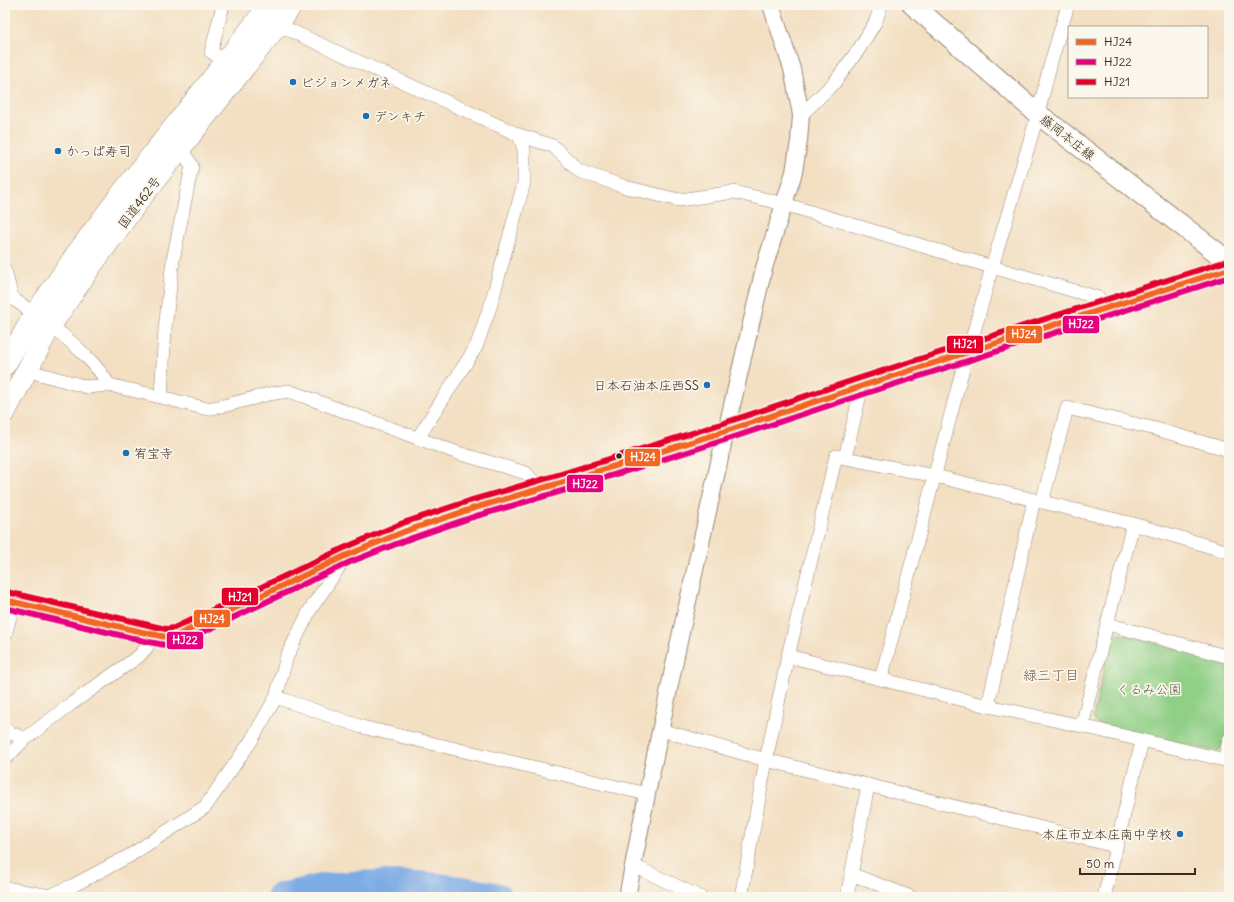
<svg xmlns="http://www.w3.org/2000/svg" width="1234" height="902" font-family="Delius,'Klee One',sans-serif">
  <style>
    .green { fill: #90cf86; stroke: #667c52 }
    .lines { fill: none; stroke-linecap: round; stroke-linejoin: round }
    .river { stroke: #7babe5; stroke-width: 28 }
    .minor-casing { stroke: #978470; stroke-width: 14 }
    .tertiary-casing { stroke: #978470; stroke-width: 18 }
    .primary-casing { stroke: #978470; stroke-width: 22 }
    .trunk-casing { stroke: #978470; stroke-width: 22 }
    .minor { stroke: #fff; stroke-width: 13 }
    .tertiary { stroke: #fff; stroke-width: 16 }
    .primary { stroke: #fff; stroke-width: 20 }
    .trunk { stroke: #fff; stroke-width: 21 }
    .bus-1-casing { stroke: #fbf7ec; stroke-width: 9 }
    .bus-2-casing { stroke: #fbf7ec; stroke-width: 9 }
    .bus-3-casing { stroke: #fbf7ec; stroke-width: 9 }
    .bus-1 { stroke: #f26522; stroke-width: 6 }
    .bus-2 { stroke: #e5007d; stroke-width: 6 }
    .bus-3 { stroke: #e4002b; stroke-width: 6 }
    .poi-dot { fill: #1f6fb2; stroke: #fbf7ec; stroke-width: 1.5 }
    .bus-dot { fill: #3b2a1e; stroke: #fbf7ec; stroke-width: 1.5 }
    .labels { text-anchor: middle; stroke-width: 3.5; stroke-linejoin: round; paint-order: stroke }
    .poi-label { font-size: 13px; fill: #3b2a1e; stroke: #fbf7ec; text-anchor: start }
    .street-label { font-size: 13px; fill: #3b2a1e; stroke: #fbf7ec }
    .park-label { font-size: 13px; fill: #545c3d; stroke: #fbf7ec }
    .neighbourhood-label { font-size: 14px; fill: #765b42; stroke: #fbf7ec }
    .line-badge { stroke: #fbf7ec; stroke-width: 1.5 }
    .badge-label { font-size: 11px; text-anchor: middle; font-weight: bold; fill: #fff }
  </style>
  <rect width="100%" height="100%" fill="#fbf7ec"/>
  <filter id="ink" filterUnits="userSpaceOnUse"><feTurbulence type="fractalNoise" baseFrequency=".025" numOctaves="2"/><feDisplacementMap in="SourceGraphic" scale="8" xChannelSelector="R" yChannelSelector="G"/><feConvolveMatrix kernelMatrix="1 2 1 2 8 2 1 2 1" color-interpolation-filters="sRGB"/></filter>
  <filter id="wash" filterUnits="userSpaceOnUse"><feTurbulence type="fractalNoise" baseFrequency=".012" numOctaves="4" result="noise"/><feDisplacementMap in="SourceGraphic" scale="16" xChannelSelector="R" yChannelSelector="G"/><feGaussianBlur stdDeviation="0.9" result="paint"/><feColorMatrix in="noise" values="0 0 0 0 0 0 0 0 0 0 0 0 0 0 0 0 0 1.4 0 .05"/><feComposite in="paint" operator="in"/></filter>
  <g filter="url(#wash)">
    <rect width="100%" height="100%" fill="#f3dfc2"/>
    <polygon class="green" points="1118,633 1229,664 1229,718 1222,748 1217,752 1096,723 1093,717 1111,637"/>
    <g class="lines">
      <path class="river" d="M280,897C296,894 312,889 328,887C385,881 442,884 498,897"/>
    </g>
  </g>
  <g filter="url(#ink)">
    <g class="lines">
      <defs>
        <g id="minor">
          <polyline points="223,5 211,52 226,61"/>
          <polyline points="278,25 519,135 553,146 579,171 625,187 679,200 734,192 784,204 992,267 1099,298 1106,308"/>
          <polyline points="801,115 834,83 859,49 876,21 881,5"/>
          <polyline points="5,271 12,298 35,314"/>
          <path d="M51,325C72,343 95,361 109,385"/>
          <polyline points="26,370 87,387 109,385 161,397 207,409 227,405 269,394 289,391 458,453 526,473 540,489"/>
          <polyline points="161,397 165,329 173,260 192,166 181,148"/>
          <polyline points="418,438 476,347 491,304 524,183 524,149 519,135"/>
          <polyline points="845,458 862,386"/>
          <polyline points="1042,502 1067,408 1152,428 1229,450"/>
          <polyline points="1107,624 1229,657"/>
          <polyline points="5,635 14,602"/>
          <polyline points="788,656 988,706 1082,726 1229,761"/>
          <polyline points="881,679 967,353 972,339 992,267 1038,114 1051,62 1068,5"/>
          <polyline points="276,697 362,727 647,794"/>
          <polyline points="988,706 1034,500"/>
          <polyline points="1082,726 1107,624 1133,524"/>
          <polyline points="5,729 11,733 25,739"/>
          <polyline points="661,730 766,760 1115,846"/>
          <polyline points="5,759 25,739 71,704 139,656 147,647 151,634"/>
          <polyline points="1225,760 1229,740"/>
          <polyline points="634,866 700,897"/>
          <polyline points="851,874 911,897"/>
          <polyline points="5,888 50,896 74,885 129,856 205,807 251,741 276,697 287,656 310,610 347,555"/>
          <polyline points="741,897 766,760 788,656 836,456 935,476 1133,524 1229,552"/>
          <polyline points="847,897 868,785"/>
          <polyline points="1104,897 1142,741"/>
        </g>
        <g id="tertiary">
          <polyline points="5,600 151,634 166,637 176,636 347,555 406,531 471,509 567,481 726,431 862,386 1229,269"/>
          <polyline points="627,897 647,794 678,646 726,431 764,268 794,172 799,141 801,115 792,69 771,5"/>
        </g>
        <polyline id="primary" points="913,5 1038,114 1229,262"/>
        <g id="trunk">
          <polyline points="5,365 35,314 77,253 121,194 226,61 269,5"/>
          <polyline points="5,412 51,325 92,265 137,203 278,25 292,5"/>
        </g>
      </defs>
      <use href="#minor" class="minor-casing"/>
      <use href="#tertiary" class="tertiary-casing"/>
      <use href="#primary" class="primary-casing"/>
      <use href="#trunk" class="trunk-casing"/>
      <use href="#minor" class="minor"/>
      <use href="#tertiary" class="tertiary"/>
      <use href="#primary" class="primary"/>
      <use href="#trunk" class="trunk"/>
      <defs>
        <polyline id="bus-1" points="5,600 151,634 166,637 176,636 347,555 406,531 471,509 567,481 726,431 862,386 1229,269"/>
        <polyline id="bus-2" points="5,608 149,642 165,645 178,644 350,562 409,539 473,517 569,489 728,439 864,394 1229,277"/>
        <polyline id="bus-3" points="7,592 153,626 166,629 174,628 344,548 403,523 469,501 565,473 724,423 860,378 1227,261"/>
      </defs>
      <use href="#bus-1" class="bus-1-casing"/>
      <use href="#bus-2" class="bus-2-casing"/>
      <use href="#bus-3" class="bus-3-casing"/>
      <use href="#bus-1" class="bus-1"/>
      <use href="#bus-2" class="bus-2"/>
      <use href="#bus-3" class="bus-3"/>
    </g>
  </g>
  <g class="poi-dot">
    <circle cx="293" cy="82" r="4"/>
    <circle cx="366" cy="116" r="4"/>
    <circle cx="58" cy="151" r="4"/>
    <circle cx="707" cy="385" r="4"/>
    <circle cx="126" cy="453" r="4"/>
    <circle cx="1180" cy="834" r="4"/>
  </g>
  <circle class="bus-dot" cx="619" cy="456" r="3.5"/>
  <g class="labels">
    <g class="poi-label">
      <text x="301" y="87">ビジョンメガネ</text>
      <text x="374" y="121">デンキチ</text>
      <text x="66" y="156">かっぱ寿司</text>
      <text x="699" y="390" text-anchor="end">日本石油本庄西SS</text>
      <text x="134" y="458">宥宝寺</text>
      <text x="1172" y="839" text-anchor="end">本庄市立本庄南中学校</text>
    </g>
    <g class="street-label">
      <text transform="translate(1068 137) rotate(38)" y="5">藤岡本庄線</text>
      <text transform="translate(139 202) rotate(-53)" y="5">国道462号</text>
    </g>
    <g class="park-label">
      <text x="1149" y="694">くるみ公園</text>
    </g>
    <g class="neighbourhood-label">
      <text x="1051" y="680">緑三丁目</text>
    </g>
  </g>
  <g class="line-badge">
    <rect x="1062" y="315" width="38" height="19" rx="4" fill="#e5007d"/>
    <rect x="1005" y="325" width="38" height="19" rx="4" fill="#f26522"/>
    <rect x="946" y="335" width="38" height="19" rx="4" fill="#e4002b"/>
    <rect x="624" y="448" width="37" height="19" rx="4" fill="#f26522"/>
    <rect x="566" y="474" width="38" height="19" rx="4" fill="#e5007d"/>
    <rect x="221" y="587" width="38" height="19" rx="4" fill="#e4002b"/>
    <rect x="193" y="609" width="38" height="19" rx="4" fill="#f26522"/>
    <rect x="166" y="631" width="38" height="19" rx="4" fill="#e5007d"/>
  </g>
  <g class="badge-label">
    <text x="1081" y="328">HJ22</text>
    <text x="1024" y="338">HJ24</text>
    <text x="965" y="348">HJ21</text>
    <text x="643" y="461">HJ24</text>
    <text x="585" y="488">HJ22</text>
    <text x="240" y="601">HJ21</text>
    <text x="212" y="623">HJ24</text>
    <text x="185" y="644">HJ22</text>
  </g>
  <rect width="1234" height="902" fill="none" stroke="#fbf7ec" stroke-width="20"/>
  <rect x="1068" y="26" width="140" height="72" fill="#fbf7ec" stroke="#aea59a"/>
  <rect x="1076" y="39" width="20" height="6" fill="#f26522" stroke="#aea59a"/>
  <text x="1104" y="46" font-size="12" fill="#3b2a1e">HJ24</text>
  <rect x="1076" y="59" width="20" height="6" fill="#e5007d" stroke="#aea59a"/>
  <text x="1104" y="66" font-size="12" fill="#3b2a1e">HJ22</text>
  <rect x="1076" y="79" width="20" height="6" fill="#e4002b" stroke="#aea59a"/>
  <text x="1104" y="86" font-size="12" fill="#3b2a1e">HJ21</text>
  <path d="M1080 868v6h115v-6" fill="none" stroke="#3b2a1e" stroke-width="2"/>
  <text x="1086" y="868" font-size="12" fill="#3b2a1e" stroke="#fbf7ec" stroke-width="3" paint-order="stroke">50 m</text>
</svg>
